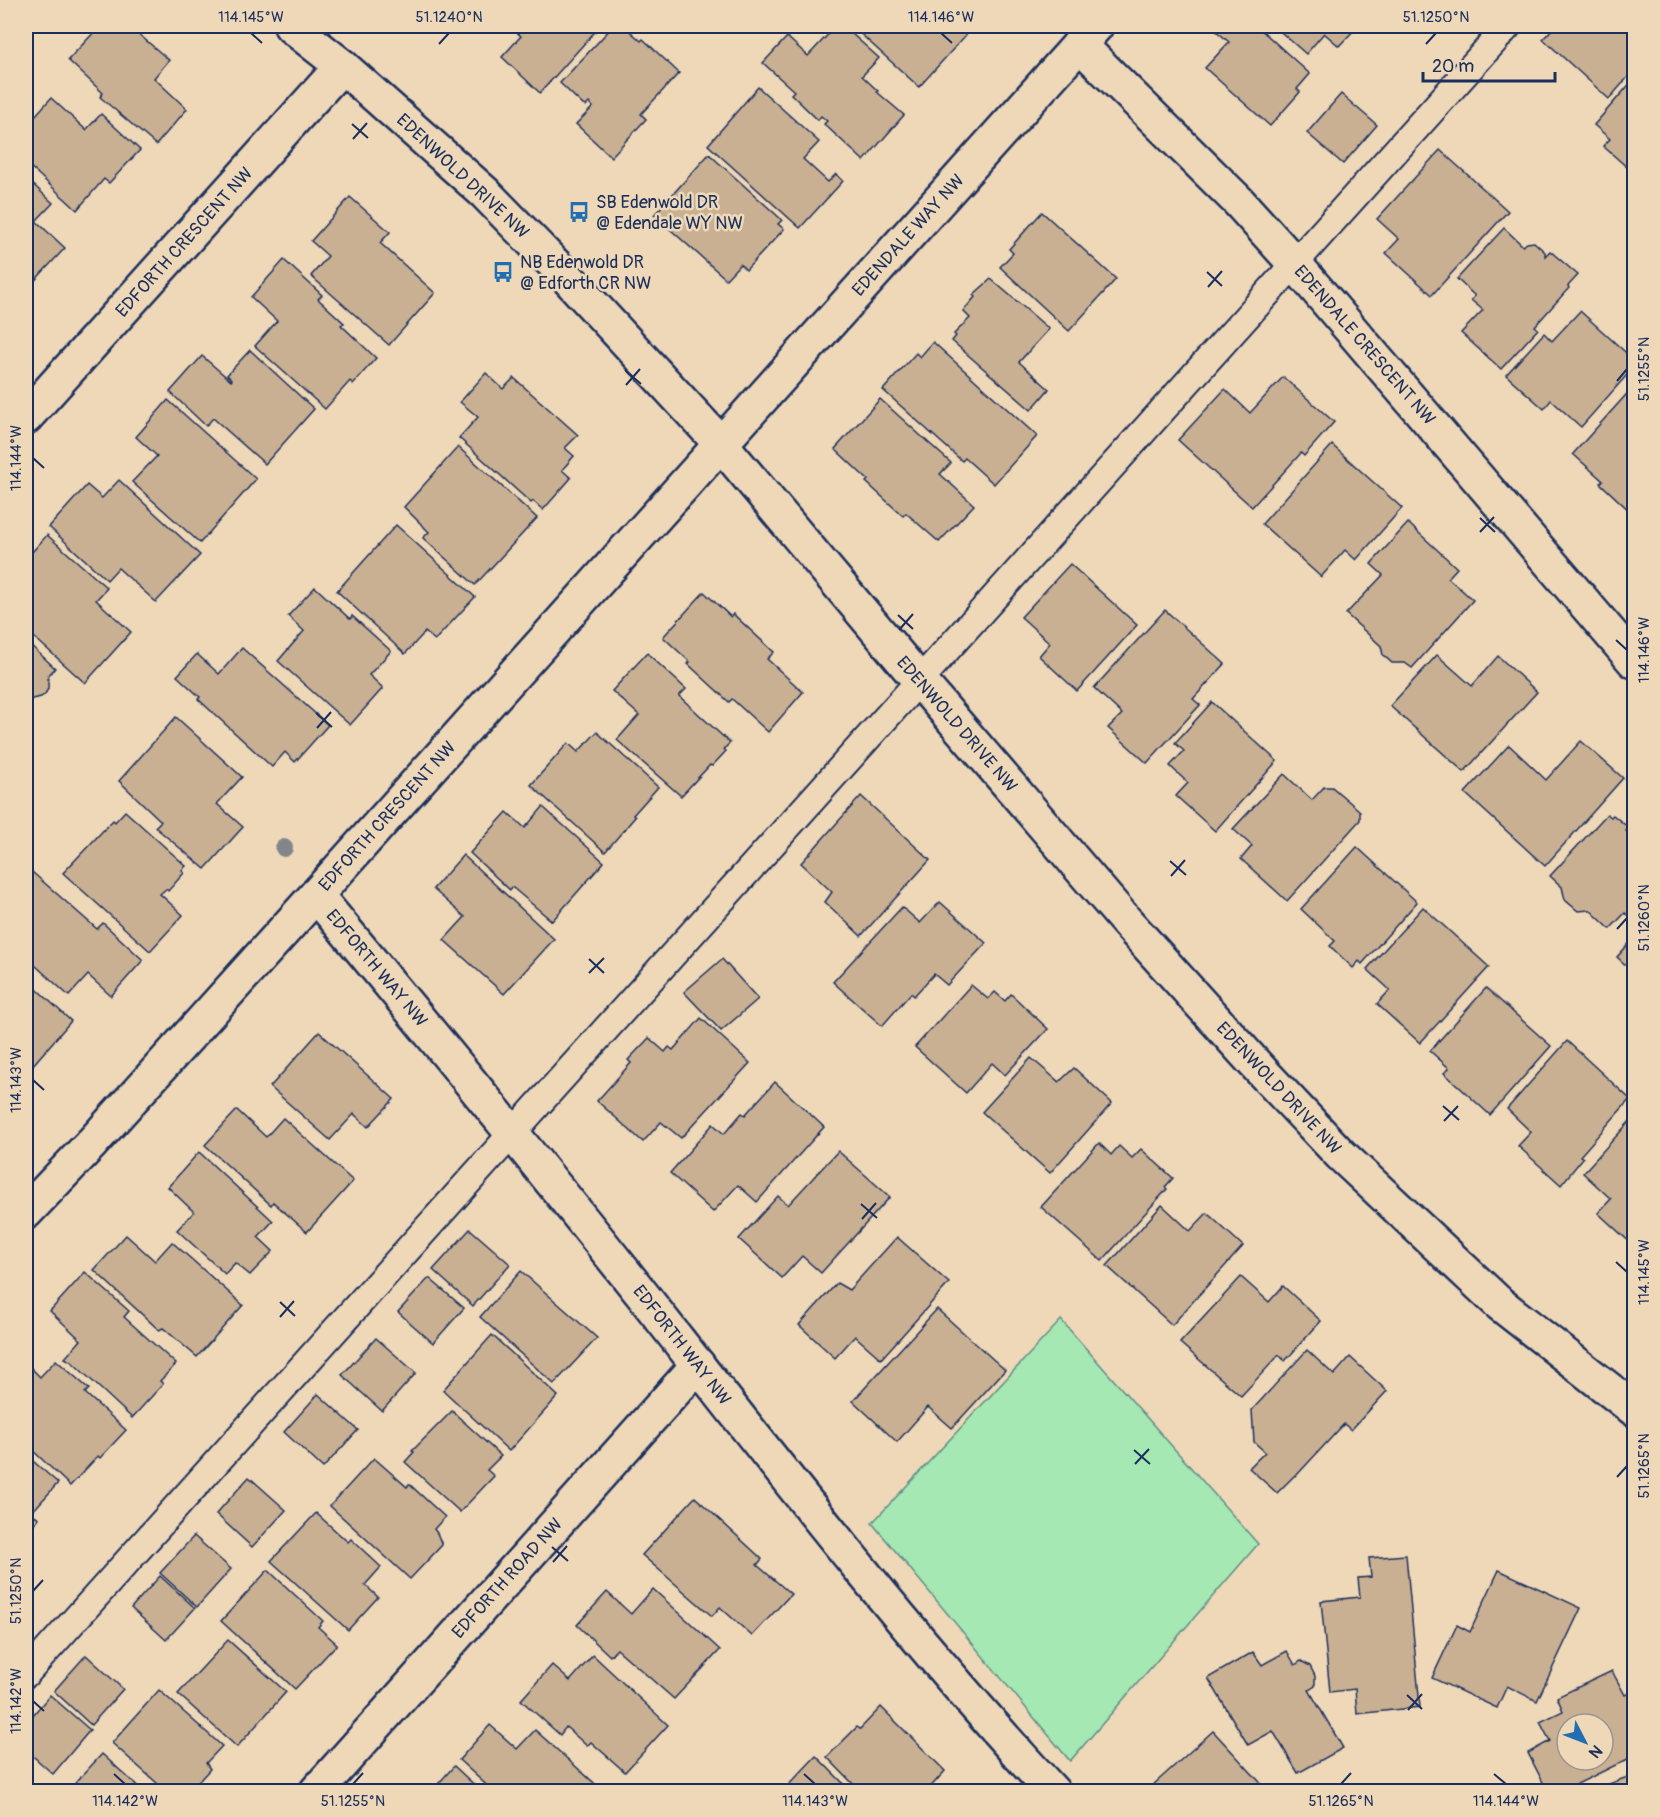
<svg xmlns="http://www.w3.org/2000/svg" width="1660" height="1817" font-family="Pangolin,sans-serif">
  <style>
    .green { fill: #a5e8b3; stroke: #608c88; stroke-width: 1.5 }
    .building { fill: #c9b092; stroke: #1b2f5e; stroke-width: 1.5; fill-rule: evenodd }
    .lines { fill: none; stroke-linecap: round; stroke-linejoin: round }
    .service-casing { stroke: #1b2f5e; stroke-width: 30 }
    .minor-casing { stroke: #1b2f5e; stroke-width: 38 }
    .tertiary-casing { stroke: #1b2f5e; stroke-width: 38 }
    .service { stroke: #eed8b7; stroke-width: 26 }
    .minor { stroke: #eed8b7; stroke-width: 33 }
    .tertiary { stroke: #eed8b7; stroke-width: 33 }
    .tree { fill: #82868a }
    .ticks { fill: none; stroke: #1b2f5e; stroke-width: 2 }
    .labels { text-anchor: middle; stroke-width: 5; stroke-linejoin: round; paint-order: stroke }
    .street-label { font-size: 18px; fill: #1b2f5e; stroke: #eed8b7 }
    .poi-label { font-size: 18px; fill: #1b2f5e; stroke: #eed8b7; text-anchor: start }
    .neatline { fill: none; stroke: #1b2f5e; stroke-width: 2 }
    .ticks-label { font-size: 15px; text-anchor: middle; fill: #1b2f5e }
  </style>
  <rect width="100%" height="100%" fill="#eed8b7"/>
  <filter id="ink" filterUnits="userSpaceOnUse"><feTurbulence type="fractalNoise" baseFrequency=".0167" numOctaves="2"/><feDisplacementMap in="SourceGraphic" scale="12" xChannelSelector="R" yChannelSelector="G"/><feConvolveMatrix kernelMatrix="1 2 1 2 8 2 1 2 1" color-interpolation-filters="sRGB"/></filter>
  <g filter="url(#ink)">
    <polygon class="green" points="1061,1320 1258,1544 1070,1761 872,1523"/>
    <g class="building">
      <polygon points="100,26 129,26 169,60 154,78 187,109 156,145 100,97 103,93 68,60"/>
      <polygon points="509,26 600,26 540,93 502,57 521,36"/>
      <polygon points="613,26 624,26 641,41 643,39 679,73 641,114 646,119 611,157 576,124 593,107 589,103 586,106 583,105 560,83"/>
      <polygon points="836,26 843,26 879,58 862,76 878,91 877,92 904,115 864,161 824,124 827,121 821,116 818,120 791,94 794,91 763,63 787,37 808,56"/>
      <polygon points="852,26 974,26 919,87"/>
      <polygon points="1214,26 1257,26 1310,74 1297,89 1300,92 1270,126 1205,68 1229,42 1212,27"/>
      <polygon points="1274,26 1358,26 1339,46 1324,33 1306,54"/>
      <polygon points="1555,26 1634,26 1634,70 1609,99 1543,39"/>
      <polygon points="1634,79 1634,167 1632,165 1629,169 1603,146 1610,139 1594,125"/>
      <polygon points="758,87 819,142 803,159 828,182 836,174 843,181 800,228 708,145"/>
      <polygon points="1341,94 1377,125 1343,164 1307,133"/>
      <polygon points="51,98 86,130 101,114 140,150 109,183 104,179 77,210 26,163 26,126"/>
      <polygon points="1440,150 1508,211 1432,295 1386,253 1399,239 1377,219"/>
      <polygon points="709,154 782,220 778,224 784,229 746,270 740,264 726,279 654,215"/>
      <polygon points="26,178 53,203 36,221 65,248 27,289 26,288"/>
      <polygon points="350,197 390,232 380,243 435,293 389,345 311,276 328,256 311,241"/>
      <polygon points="1042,212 1116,279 1069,331 1000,267 1013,253 1009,249"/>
      <polygon points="1504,228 1523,246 1527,243 1534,242 1545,252 1545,256 1550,251 1578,275 1568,286 1569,288 1535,326 1538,329 1501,369 1461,333 1483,310 1471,300 1475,296 1457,279"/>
      <polygon points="284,260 322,295 318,299 344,323 341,325 376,358 353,384 350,381 325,409 255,346 277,321 251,297"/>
      <polygon points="991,279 1049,329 1019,362 1049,389 1031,410 952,341 956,336 954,334 970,318 963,311 975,297 973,295"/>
      <polygon points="1580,311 1634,360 1634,367 1581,427 1551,400 1544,409 1506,375 1544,333 1552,341"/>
      <polygon points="933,342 1037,436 994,484 965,458 962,461 883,390 916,353 920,357"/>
      <polygon points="250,350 314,409 265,464 213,418 206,426 170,392 202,356 231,381 232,380 227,375"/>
      <polygon points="486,373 503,389 514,378 578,435 565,448 574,456 562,470 571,478 543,510 533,501 531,503 459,438 478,417 460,402"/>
      <polygon points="1283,377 1334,422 1304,456 1301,453 1252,507 1178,440 1225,389 1250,413"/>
      <polygon points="1634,386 1634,515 1600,483 1603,481 1573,454"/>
      <polygon points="880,399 951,463 940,474 974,505 939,542 906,513 903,516 866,482 868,480 835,449"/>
      <polygon points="168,400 256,479 200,543 132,482 157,456 136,437"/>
      <polygon points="1332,445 1402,508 1356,560 1345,550 1321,577 1262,524"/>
      <polygon points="458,447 537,518 475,585 423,538 429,532 404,507"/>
      <polygon points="119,480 200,555 156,602 118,568 107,580 49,527 87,485 102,498"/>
      <polygon points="1408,523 1457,568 1448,578 1473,600 1412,668 1405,663 1392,663 1383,655 1381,646 1346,614 1383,575 1371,564"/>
      <polygon points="396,525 475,597 435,640 425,632 405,654 337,591"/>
      <polygon points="47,535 107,588 96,600 131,632 85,683 26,630 26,559"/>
      <polygon points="1070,564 1137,625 1077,691 1039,656 1050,643 1021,617"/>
      <polygon points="315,587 350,619 352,616 391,651 369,675 383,688 350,725 278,661 304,631 288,616"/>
      <polygon points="704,592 731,617 733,614 774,652 767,659 803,692 768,732 732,699 729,702 688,664 690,662 663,637"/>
      <polygon points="1165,610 1225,664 1193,699 1200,705 1147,763 1108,728 1122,714 1094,688"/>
      <polygon points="26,641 55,668 48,676 48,689 45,694 41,697 32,699 26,706"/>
      <polygon points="242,648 328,725 295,762 285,752 272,767 198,699 200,697 177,676 197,654 219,674"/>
      <polygon points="647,653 686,689 679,696 730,743 724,749 726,751 712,766 710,765 681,796 617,740 639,715 612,691"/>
      <polygon points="1437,655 1472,686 1498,656 1537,692 1464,772 1390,706"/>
      <polygon points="1212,702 1277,761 1215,831 1176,796 1188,783 1170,766 1184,751 1175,743"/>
      <polygon points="176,717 242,777 217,804 243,827 205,869 155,827 161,821 119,781"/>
      <polygon points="597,732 658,787 633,815 635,817 605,852 531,785 568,743 578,752"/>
      <polygon points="1581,741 1623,778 1545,866 1465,793 1509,745 1546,780"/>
      <polygon points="1284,774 1312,800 1324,787 1332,787 1360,811 1360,820 1287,901 1241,859 1252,846 1233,829"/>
      <polygon points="861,796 930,860 861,936 825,902 832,892 801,863"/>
      <polygon points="543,807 604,862 552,921 512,887 510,890 470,853 507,812 525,828"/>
      <polygon points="125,811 186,866 182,870 184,873 168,891 166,889 160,894 183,915 150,951 63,873 113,820 115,822"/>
      <polygon points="1607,814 1611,817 1613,815 1629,828 1626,831 1634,837 1634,912 1631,917 1625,913 1610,929 1590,910 1578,911 1565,900 1562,887 1550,876"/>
      <polygon points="1357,847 1417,902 1362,964 1359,961 1353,968 1330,946 1335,941 1301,909"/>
      <polygon points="463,855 554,939 504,994 444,940 465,917 433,889"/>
      <polygon points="32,872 97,929 103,923 143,960 111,996 88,975 69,996 26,957 26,879"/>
      <polygon points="940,902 986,943 947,985 934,974 914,996 911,993 882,1026 833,982 902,907 920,923"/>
      <polygon points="1423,907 1489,967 1420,1043 1377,1004 1390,990 1367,969"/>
      <polygon points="1634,938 1634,973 1617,957"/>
      <polygon points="722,959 758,999 721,1031 684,992"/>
      <polygon points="26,979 71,1021 26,1073"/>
      <polygon points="971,985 988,999 995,992 1005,1001 1011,994 1048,1029 1005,1075 992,1063 966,1093 915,1047"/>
      <polygon points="1486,988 1551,1046 1490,1115 1444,1073 1449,1068 1430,1051"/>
      <polygon points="701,1018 750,1063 681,1138 661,1122 643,1142 597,1101 631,1063 628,1060 649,1038 665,1052 669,1047 673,1050"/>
      <polygon points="319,1032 394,1099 368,1127 354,1114 330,1140 270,1087"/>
      <polygon points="1567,1041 1630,1099 1580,1156 1583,1158 1561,1185 1518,1146 1531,1132 1507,1109"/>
      <polygon points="1031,1058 1059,1082 1074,1068 1112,1103 1050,1173 982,1112"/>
      <polygon points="775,1082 824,1127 757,1202 738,1185 713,1212 670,1173 713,1124 724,1134 742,1113 745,1115"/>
      <polygon points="237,1110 266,1137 283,1118 353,1181 307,1232 273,1202 271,1205 205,1145"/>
      <polygon points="1630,1121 1634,1125 1634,1246 1598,1213 1611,1199 1583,1173"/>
      <polygon points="1099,1143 1111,1155 1119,1146 1132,1158 1141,1149 1173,1178 1165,1187 1167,1189 1102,1261 1041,1207"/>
      <polygon points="838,1151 890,1197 821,1273 802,1256 782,1278 739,1239 778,1196 788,1205"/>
      <polygon points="199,1152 273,1221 258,1237 273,1251 250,1275 235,1263 225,1274 177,1230 194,1212 168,1187"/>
      <polygon points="1162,1205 1190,1231 1207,1213 1243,1246 1172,1325 1107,1266"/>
      <polygon points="470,1229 510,1264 473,1306 433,1270"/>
      <polygon points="126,1235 155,1261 172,1242 243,1305 197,1357 163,1328 159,1330 94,1270"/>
      <polygon points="897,1237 949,1283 881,1359 855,1336 835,1358 799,1325 837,1283 849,1290"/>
      <polygon points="521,1271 597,1338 554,1384 480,1317"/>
      <polygon points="85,1272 129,1311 124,1317 176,1364 160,1381 163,1384 132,1418 72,1362 65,1358 81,1340 50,1311"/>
      <polygon points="1241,1277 1269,1302 1283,1286 1321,1321 1285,1361 1279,1355 1241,1396 1180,1343"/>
      <polygon points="429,1278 464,1308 433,1343 398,1312"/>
      <polygon points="937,1309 1005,1370 952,1428 928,1407 897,1442 853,1401"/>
      <polygon points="492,1335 558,1396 509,1451 443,1390"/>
      <polygon points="376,1338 416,1373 382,1411 342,1375"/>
      <polygon points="1307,1350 1334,1375 1350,1357 1387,1391 1351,1430 1344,1424 1296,1476 1295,1475 1277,1493 1249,1468 1265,1452 1254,1442 1252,1410"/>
      <polygon points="56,1360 89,1389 85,1393 126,1430 100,1458 98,1456 70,1486 26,1444 26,1363 40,1377"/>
      <polygon points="318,1394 358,1430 323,1468 284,1432"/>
      <polygon points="452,1411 501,1456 487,1470 494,1476 460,1512 405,1462 414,1452 412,1451"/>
      <polygon points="26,1455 58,1483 31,1513 39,1518 26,1533"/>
      <polygon points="374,1458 407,1487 409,1484 445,1517 434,1529 437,1533 442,1545 410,1579 330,1506"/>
      <polygon points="249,1477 286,1510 252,1547 216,1514"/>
      <polygon points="695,1497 762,1559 757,1565 791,1594 752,1636 720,1607 712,1616 642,1555"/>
      <polygon points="316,1513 348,1542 351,1539 381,1567 365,1585 378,1597 348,1630 271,1561"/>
      <polygon points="194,1536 231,1569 197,1607 160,1573"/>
      <polygon points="1406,1555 1420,1707 1357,1714 1355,1689 1330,1692 1321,1601 1360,1597 1358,1578 1371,1577 1369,1558"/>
      <polygon points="268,1570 323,1621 318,1627 337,1644 295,1689 221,1621"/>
      <polygon points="1499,1570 1581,1608 1537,1701 1507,1686 1497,1708 1432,1678 1457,1625 1470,1632"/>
      <polygon points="160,1576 195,1608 166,1640 131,1608"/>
      <polygon points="653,1589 720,1650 674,1699 617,1649 610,1656 577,1625 607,1592 631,1614"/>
      <polygon points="228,1640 286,1692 237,1747 178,1694"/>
      <polygon points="1287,1651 1295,1665 1301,1661 1310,1666 1315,1676 1315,1686 1309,1690 1343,1748 1298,1773 1273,1731 1248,1745 1208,1678 1253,1652 1262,1665"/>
      <polygon points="86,1655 123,1689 91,1725 54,1691"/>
      <polygon points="593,1655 668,1725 625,1772 591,1742 587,1746 566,1727 560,1735 521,1700 552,1665 570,1681"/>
      <path d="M1612,1671L1625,1695L1634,1691V1756L1561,1792H1548L1528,1753L1550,1741L1540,1722L1563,1711L1557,1697ZM1567,1724H1603V1760H1567Z"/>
      <polygon points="159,1690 222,1746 206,1763 210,1769 189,1792 167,1792 112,1743"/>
      <polygon points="50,1695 90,1730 53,1774 26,1750 26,1723"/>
      <polygon points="881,1707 945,1771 926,1792 861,1792 827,1757 857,1727 860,1729"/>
      <polygon points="490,1725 517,1749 535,1730 602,1790 600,1792 494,1792 459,1760"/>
      <polygon points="1213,1731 1269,1792 1158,1792 1153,1785"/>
      <polygon points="102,1754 144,1792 67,1792"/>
      <polygon points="816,1756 852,1792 782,1792"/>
      <polygon points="454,1766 482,1792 431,1792"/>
      <polygon points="1634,1775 1634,1792 1589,1792 1622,1779"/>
    </g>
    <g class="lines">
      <defs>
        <polyline id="service" points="26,1674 1508,26"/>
        <g id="minor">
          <polyline points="1079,44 1238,201 1295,264 1634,661"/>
          <polyline points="26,417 342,66"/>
          <path d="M316,895C426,1027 534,1159 641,1293C774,1462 906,1633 1053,1792"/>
          <polyline points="26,1212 92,1143 316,895 1096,26"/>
          <polyline points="316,1792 698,1365"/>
        </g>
        <polyline id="tertiary" points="291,26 342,66 485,193 566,276 721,444 919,680 1125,920 1256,1065 1340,1154 1500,1304 1634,1409"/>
      </defs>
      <use href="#service" class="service-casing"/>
      <use href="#minor" class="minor-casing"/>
      <use href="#tertiary" class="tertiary-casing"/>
      <use href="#service" class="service"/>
      <use href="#minor" class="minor"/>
      <use href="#tertiary" class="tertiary"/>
    </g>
    <circle class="tree" cx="284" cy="848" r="9"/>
  </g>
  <path class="ticks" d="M251,33L262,43M941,33L952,43M439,44L449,33M1426,44L1436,33M352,124L368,138M353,139L367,123M1207,272L1222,286M1208,287L1222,271M625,370L641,384M1617,381L1627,369M626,385L640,369M33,458L44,468M1480,518L1495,532M1480,532L1494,517M898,615L913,629M899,630L913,614M1616,640L1627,650M316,713L332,727M317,728L331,712M1170,861L1186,875M1171,876L1185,860M1617,929L1627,918M589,959L604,973M589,973L604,958M33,1080L44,1090M1443,1106L1459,1120M1444,1121L1458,1106M861,1204L877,1218M862,1219L876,1203M1616,1262L1627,1272M280,1302L295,1316M280,1317L294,1301M1134,1450L1150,1464M1135,1464L1149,1449M1617,1477L1627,1466M552,1547L568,1561M553,1562L567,1546M33,1591L43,1580M1407,1695L1422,1709M33,1701L44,1711M1408,1710L1422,1694M114,1774L125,1784M804,1774L815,1784M1494,1774L1506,1784M353,1784L363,1773M1341,1784L1351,1773"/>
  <defs>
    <symbol id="bus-bare" viewBox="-9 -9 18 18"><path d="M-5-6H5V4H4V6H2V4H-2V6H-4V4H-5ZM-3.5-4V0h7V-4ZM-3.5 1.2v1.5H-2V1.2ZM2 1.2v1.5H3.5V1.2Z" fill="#1f6fb2" stroke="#eed8b7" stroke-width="2.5" paint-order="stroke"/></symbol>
  </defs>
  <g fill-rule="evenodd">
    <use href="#bus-bare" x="564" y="197" width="30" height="30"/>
    <use href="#bus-bare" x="488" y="257" width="30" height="30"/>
  </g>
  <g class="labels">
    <g class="street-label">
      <text transform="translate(463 176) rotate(43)" y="6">EDENWOLD DRIVE NW</text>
      <text transform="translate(908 235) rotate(-48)" y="6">EDENDALE WAY NW</text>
      <text transform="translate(184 242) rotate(-48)" y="6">EDFORTH CRESCENT NW</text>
      <text transform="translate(1365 345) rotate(49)" y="6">EDENDALE CRESCENT NW</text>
      <text transform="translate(957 724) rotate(49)" y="6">EDENWOLD DRIVE NW</text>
      <text transform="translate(387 816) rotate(-48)" y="6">EDFORTH CRESCENT NW</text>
      <text transform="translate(377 968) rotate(50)" y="6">EDFORTH WAY NW</text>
      <text transform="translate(1279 1088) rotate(47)" y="6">EDENWOLD DRIVE NW</text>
      <text transform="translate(682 1345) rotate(52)" y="6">EDFORTH WAY NW</text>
      <text transform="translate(507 1578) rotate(-48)" y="6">EDFORTH ROAD NW</text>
    </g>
    <g class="poi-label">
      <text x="596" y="208">SB Edenwold DR<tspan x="596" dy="21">@ Edendale WY NW</tspan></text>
      <text x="520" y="268">NB Edenwold DR<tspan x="520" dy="21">@ Edforth CR NW</tspan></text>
    </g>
  </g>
  <rect width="1660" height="1817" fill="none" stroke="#eed8b7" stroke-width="66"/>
  <g transform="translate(1585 1742) rotate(132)"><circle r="28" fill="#eed8b7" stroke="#9a9493" stroke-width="1.5"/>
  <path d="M0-4.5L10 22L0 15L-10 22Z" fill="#1f6fb2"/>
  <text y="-9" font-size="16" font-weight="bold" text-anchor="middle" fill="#1b2f5e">N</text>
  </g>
  <path d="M1423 72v9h132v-9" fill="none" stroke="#1b2f5e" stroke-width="3"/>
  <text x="1432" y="72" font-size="18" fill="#1b2f5e" stroke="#eed8b7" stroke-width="4.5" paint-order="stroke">20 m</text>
  <rect x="33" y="33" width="1594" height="1751" class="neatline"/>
  <g class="ticks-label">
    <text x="251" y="22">114.145°W</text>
    <text x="449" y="22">51.1240°N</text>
    <text x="941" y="22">114.146°W</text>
    <text x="1436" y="22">51.1250°N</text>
    <text transform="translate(1644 369) rotate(-90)" y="5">51.1255°N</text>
    <text transform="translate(16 458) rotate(-90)" y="5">114.144°W</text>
    <text transform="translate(1644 650) rotate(-90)" y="5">114.146°W</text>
    <text transform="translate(1644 918) rotate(-90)" y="5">51.1260°N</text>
    <text transform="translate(16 1080) rotate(-90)" y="5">114.143°W</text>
    <text transform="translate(1644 1272) rotate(-90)" y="5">114.145°W</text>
    <text transform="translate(1644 1466) rotate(-90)" y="5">51.1265°N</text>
    <text transform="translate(16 1591) rotate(-90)" y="5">51.1250°N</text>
    <text transform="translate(16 1701) rotate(-90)" y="5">114.142°W</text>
    <text x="125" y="1806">114.142°W</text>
    <text x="353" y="1806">51.1255°N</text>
    <text x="815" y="1806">114.143°W</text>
    <text x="1341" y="1806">51.1265°N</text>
    <text x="1506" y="1806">114.144°W</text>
  </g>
</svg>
